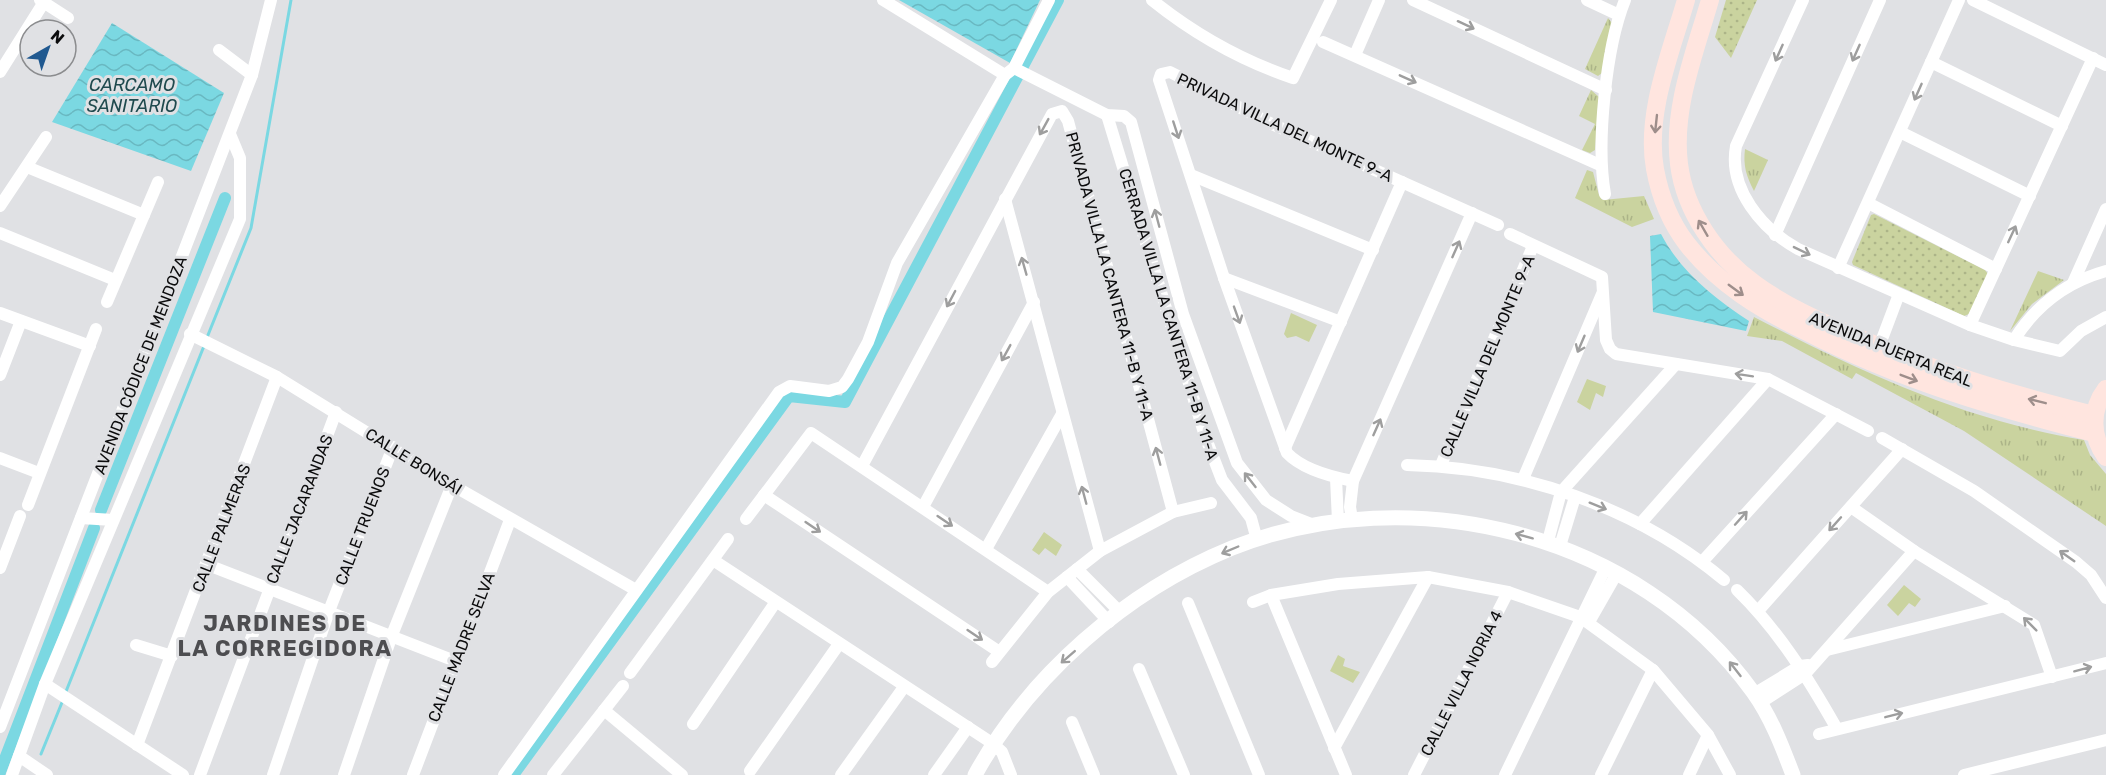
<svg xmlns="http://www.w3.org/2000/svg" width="2106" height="775" font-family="Rubik,sans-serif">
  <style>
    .grass { fill: url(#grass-tufts) }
    .park { fill: url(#park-dots) }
    .pitch { fill: #cad39f }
    .water { fill: url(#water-waves) }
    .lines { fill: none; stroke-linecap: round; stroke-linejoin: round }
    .stream { stroke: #7bd8e2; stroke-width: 3 }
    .canal { stroke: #7bd8e2; stroke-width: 12 }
    .minor { stroke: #fff; stroke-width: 12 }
    .tertiary { stroke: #fff; stroke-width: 15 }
    .secondary { stroke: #ffe5df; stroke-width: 18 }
    .oneway { stroke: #9e9e9e }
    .oneway2 { stroke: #9e8e8b }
    .labels { text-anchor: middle; stroke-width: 6; stroke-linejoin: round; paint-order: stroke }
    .street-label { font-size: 16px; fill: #0c0c0d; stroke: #e0e1e4 }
    .water-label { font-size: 18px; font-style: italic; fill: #1f4a4e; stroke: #e0e1e4 }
    .district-label { font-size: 22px; font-weight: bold; letter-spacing: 1.5px; fill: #4d4d50; stroke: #e0e1e4 }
  </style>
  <defs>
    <pattern id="grass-tufts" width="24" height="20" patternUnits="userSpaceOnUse" patternTransform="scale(1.5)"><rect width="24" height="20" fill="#cad39f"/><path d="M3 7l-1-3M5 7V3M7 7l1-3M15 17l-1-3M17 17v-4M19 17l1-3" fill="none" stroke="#acb488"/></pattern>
    <pattern id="park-dots" width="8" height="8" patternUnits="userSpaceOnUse" patternTransform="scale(1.5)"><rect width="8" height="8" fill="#cad39f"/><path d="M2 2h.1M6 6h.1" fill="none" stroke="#acb488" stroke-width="1.8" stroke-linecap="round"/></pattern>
    <pattern id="water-waves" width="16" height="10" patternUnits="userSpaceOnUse" patternTransform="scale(1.5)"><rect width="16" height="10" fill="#7bd8e2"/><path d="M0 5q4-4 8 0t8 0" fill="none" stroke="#69b8c1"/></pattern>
  </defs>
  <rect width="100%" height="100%" fill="#e0e1e4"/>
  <g class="grass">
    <polygon points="1608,18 1612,23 1602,73 1598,76 1585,69"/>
    <polygon points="1591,90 1599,97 1595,150 1590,153 1582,150 1595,124 1579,116"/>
    <path d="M1745,149L1768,160L1754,191C1746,176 1743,165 1745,149Z"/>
    <polygon points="1587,170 1593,172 1599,195 1603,200 1644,196 1654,219 1632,227 1575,198"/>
    <polygon points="2038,271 2064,280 2032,304 2010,331"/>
    <path d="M1754,317C1859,371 1966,421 2084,440L2090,455L2106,474V526L1964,431L1856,373L1852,379L1782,341L1747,336Z"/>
  </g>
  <g class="park">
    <polygon points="1726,0 1757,0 1731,58 1715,37"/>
    <polygon points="1874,214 1985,270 1988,274 1969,314 1964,316 1853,265 1852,262 1871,215"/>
  </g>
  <g class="pitch">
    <polygon points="1291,313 1317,325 1309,342 1296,336 1287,338 1284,334"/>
    <polygon points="1587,379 1606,386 1603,397 1596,393 1590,410 1577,402"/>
    <polygon points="1044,532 1062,545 1056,556 1045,548 1039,555 1032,550"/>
    <polygon points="1904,585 1921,599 1915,607 1909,603 1898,616 1887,605"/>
    <polygon points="1338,655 1345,659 1343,666 1360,672 1353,683 1330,671"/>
  </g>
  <g class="water">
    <polygon points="899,0 1040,0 1010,63"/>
    <polygon points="112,23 224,93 191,171 52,122"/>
    <path d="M1661,234C1681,272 1713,297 1749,321L1746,331L1653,312L1650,236Z"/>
  </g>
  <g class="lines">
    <g class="stream">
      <polyline points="206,340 251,228 291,0"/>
      <polyline points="65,694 204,346"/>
      <polyline points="41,754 63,700"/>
    </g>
    <g class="canal">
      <polyline points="101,510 225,198"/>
      <polyline points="0,772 94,528"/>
      <polyline points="513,775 789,396 845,402 1058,0"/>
    </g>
    <g class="minor">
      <polyline points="40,0 68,18"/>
      <polyline points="883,0 1005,75"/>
      <path d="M1152,0C1193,33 1243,61 1293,78L1331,0"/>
      <polyline points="1413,0 1606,90"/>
      <polyline points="1587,0 1619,15"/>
      <path d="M1803,0L1736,146C1728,189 1762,229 1798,249L1970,325L2014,340L2060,351L2081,331L2106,317"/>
      <polyline points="1973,0 2106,65"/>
      <polyline points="1323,42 1600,165"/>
      <polyline points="219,50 252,75"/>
      <polyline points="1355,55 1379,0"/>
      <polyline points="1931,62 2062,126"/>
      <polyline points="1014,68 1107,115 1124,116 1131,122 1183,314 1237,463 1266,500 1291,516 1314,525"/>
      <polyline points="0,72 44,2"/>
      <polyline points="1107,115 1205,436 1222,480 1251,518 1257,540"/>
      <polyline points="1900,132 2030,196"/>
      <polyline points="27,167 144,215"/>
      <polyline points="1191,175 1373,250"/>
      <path d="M1605,194C1596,144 1606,47 1625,0"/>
      <polyline points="1005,199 1100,551"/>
      <polyline points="1868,203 1996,269"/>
      <polyline points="0,206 46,137"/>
      <polyline points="0,233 115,280"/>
      <polyline points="1510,234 1602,277 1606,340 1610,349 1616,354 1768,379 1868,431"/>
      <polyline points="1775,235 1880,0"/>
      <polyline points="1838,268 1959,0"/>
      <polyline points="1224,278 1341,322"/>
      <polyline points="2073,283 2106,209"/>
      <polyline points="107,302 158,182"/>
      <polyline points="0,313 90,346"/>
      <polyline points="1970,325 2093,58"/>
      <polyline points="190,334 277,377 452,485 636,590"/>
      <path d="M2014,340C2036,305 2066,282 2106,271"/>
      <polyline points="1879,347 1899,294"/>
      <polyline points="0,375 21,321"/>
      <polyline points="1882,438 1974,491 2076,562 2091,575 2106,598"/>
      <polyline points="1285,448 1402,182"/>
      <polyline points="0,458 39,473"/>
      <path d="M1407,465C1519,467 1637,507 1724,580"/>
      <polyline points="1441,465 1533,246"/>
      <polyline points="862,466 1052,114 1062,111 1068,121 1173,512"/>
      <polyline points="1336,478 1338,521"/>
      <polyline points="1523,479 1602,294"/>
      <path d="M1353,481C1332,477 1302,469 1287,453L1224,278L1159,80L1161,74L1170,72L1272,124L1498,225"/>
      <polyline points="764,495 998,651"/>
      <polyline points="28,505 96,329"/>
      <polyline points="923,507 1034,302"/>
      <polyline points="1851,507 1914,551 2034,625 2052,677"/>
      <polyline points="81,518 113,520"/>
      <polyline points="746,519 811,433 1048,592"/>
      <polyline points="1352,519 1350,507 1353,481 1472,213"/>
      <polyline points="1640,524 1768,379"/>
      <polyline points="1548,541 1561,492 1676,364"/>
      <polyline points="1560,546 1575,497"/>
      <polyline points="986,549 1062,414"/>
      <polyline points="713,560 992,743 1002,752 1011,775"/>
      <polyline points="1702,562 1836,414"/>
      <polyline points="208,565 455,661"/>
      <polyline points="0,568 20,516"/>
      <polyline points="1077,569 1120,612"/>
      <polyline points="1067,577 1109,622"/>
      <path d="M1737,590C1779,631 1808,678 1837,729"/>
      <polyline points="1271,595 1346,775"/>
      <polyline points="1253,602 1271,595 1338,584 1428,577 1508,592 1580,617 1653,670 1708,735 1730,775"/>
      <polyline points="1188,603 1259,775"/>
      <polyline points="1758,611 1902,449"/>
      <polyline points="1589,622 1617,573"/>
      <polyline points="136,645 172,656"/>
      <polyline points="1827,650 2005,606"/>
      <polyline points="992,662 1048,592 1100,551 1173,512 1211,503"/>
      <polyline points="1139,669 1184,775"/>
      <polyline points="630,673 728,539"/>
      <polyline points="45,684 183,775"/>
      <polyline points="1754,694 1800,666 1808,665"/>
      <polyline points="1760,703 1805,674 1914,551"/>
      <polyline points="604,710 682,775"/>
      <polyline points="1072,722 1094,775"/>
      <polyline points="693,724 775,603"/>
      <polyline points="0,727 252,75 271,0"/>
      <polyline points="1819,734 2106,663"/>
      <polyline points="137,745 277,377"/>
      <polyline points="1334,748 1428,577"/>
      <polyline points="19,756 47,775"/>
      <polyline points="750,771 839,644"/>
      <polyline points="12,775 45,684 240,219 240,158 230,134"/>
      <polyline points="200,775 336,412"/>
      <polyline points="273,775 329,611 393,447"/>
      <polyline points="344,775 392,635 452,485"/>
      <polyline points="413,775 510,520"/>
      <polyline points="504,775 779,392 790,386 829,391 842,387 848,379 868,342 897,263 1005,75 1014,68 1049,0"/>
      <polyline points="553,775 623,686"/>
      <polyline points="841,775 904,687"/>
      <polyline points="934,775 968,727"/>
      <polyline points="1414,775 1508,592"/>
      <polyline points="1505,775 1606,567"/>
      <polyline points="1601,775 1653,670"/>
      <polyline points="1689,775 1708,735"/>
      <polyline points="1964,775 2106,740"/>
    </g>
    <path class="tertiary" d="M975,775C1029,676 1126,591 1232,548C1412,477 1639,533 1753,692C1771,717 1782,746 1793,775"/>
    <g class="secondary">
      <path d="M1686,0C1671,52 1645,114 1655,169C1660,196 1670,222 1687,244C1718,284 1762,310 1807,332C1900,380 1993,407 2094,433"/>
      <path d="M1710,0C1695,52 1672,109 1679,164C1685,212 1717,257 1755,284C1785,306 1819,321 1852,335C1932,371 2009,394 2094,415"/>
      <path d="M2106,389C2090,410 2091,437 2106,457"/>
    </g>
  </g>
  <defs><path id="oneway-shaft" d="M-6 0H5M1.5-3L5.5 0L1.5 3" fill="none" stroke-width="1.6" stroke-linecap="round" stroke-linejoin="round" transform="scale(1.5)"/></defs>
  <g class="oneway">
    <use href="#oneway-shaft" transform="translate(1466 25) rotate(25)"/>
    <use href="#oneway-shaft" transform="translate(1779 53) rotate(114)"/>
    <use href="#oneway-shaft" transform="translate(1856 53) rotate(114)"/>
    <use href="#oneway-shaft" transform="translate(1408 79) rotate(24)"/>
    <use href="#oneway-shaft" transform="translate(1918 92) rotate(114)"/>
    <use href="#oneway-shaft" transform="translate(1044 127) rotate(119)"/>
    <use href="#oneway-shaft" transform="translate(1176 130) rotate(72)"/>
    <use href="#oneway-shaft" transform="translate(1157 218) rotate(-105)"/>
    <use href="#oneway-shaft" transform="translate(2012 234) rotate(-65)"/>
    <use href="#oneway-shaft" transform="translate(1456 249) rotate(-66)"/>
    <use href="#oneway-shaft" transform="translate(1802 251) rotate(26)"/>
    <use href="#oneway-shaft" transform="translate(1024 266) rotate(-106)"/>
    <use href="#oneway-shaft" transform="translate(951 299) rotate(118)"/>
    <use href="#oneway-shaft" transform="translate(1237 315) rotate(70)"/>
    <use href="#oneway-shaft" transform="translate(1581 344) rotate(113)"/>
    <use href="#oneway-shaft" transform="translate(1006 353) rotate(119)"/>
    <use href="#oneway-shaft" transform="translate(1744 375) rotate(-171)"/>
    <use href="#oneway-shaft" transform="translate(1377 427) rotate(-66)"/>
    <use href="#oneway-shaft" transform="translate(1158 456) rotate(-105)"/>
    <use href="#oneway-shaft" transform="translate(1250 480) rotate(-128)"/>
    <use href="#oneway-shaft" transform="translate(1084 495) rotate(-105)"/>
    <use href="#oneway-shaft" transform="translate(1598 506) rotate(22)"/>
    <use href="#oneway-shaft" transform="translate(1741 518) rotate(-48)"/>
    <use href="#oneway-shaft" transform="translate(945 521) rotate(34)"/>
    <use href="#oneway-shaft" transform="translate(1835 524) rotate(132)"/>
    <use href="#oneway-shaft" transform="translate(813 527) rotate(34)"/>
    <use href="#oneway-shaft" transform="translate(1524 536) rotate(-165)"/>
    <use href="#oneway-shaft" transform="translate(1230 550) rotate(157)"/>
    <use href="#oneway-shaft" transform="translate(2067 556) rotate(-145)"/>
    <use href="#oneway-shaft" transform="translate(2030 624) rotate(-135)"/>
    <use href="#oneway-shaft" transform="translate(975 635) rotate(34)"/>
    <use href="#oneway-shaft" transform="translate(1068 657) rotate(139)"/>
    <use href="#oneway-shaft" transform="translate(1735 669) rotate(-128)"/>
    <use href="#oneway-shaft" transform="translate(2083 669) rotate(-15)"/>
    <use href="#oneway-shaft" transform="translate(1894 715) rotate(-14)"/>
  </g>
  <g class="oneway2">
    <use href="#oneway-shaft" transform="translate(1656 124) rotate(96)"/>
    <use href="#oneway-shaft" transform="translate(1703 228) rotate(-120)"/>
    <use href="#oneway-shaft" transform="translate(1736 290) rotate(36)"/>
    <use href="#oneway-shaft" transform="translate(1909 378) rotate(21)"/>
    <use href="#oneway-shaft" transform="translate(2037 401) rotate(-166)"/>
  </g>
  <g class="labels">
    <g class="street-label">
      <text transform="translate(1285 127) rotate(25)" y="6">PRIVADA VILLA DEL MONTE 9-A</text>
      <text transform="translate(1110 276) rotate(75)" y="6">PRIVADA VILLA LA CANTERA 11-B Y 11-A</text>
      <text transform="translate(1169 314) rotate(73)" y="6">CERRADA VILLA LA CANTERA 11-B Y 11-A</text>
      <text transform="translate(1891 349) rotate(22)" y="6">AVENIDA PUERTA REAL</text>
      <text transform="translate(1487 356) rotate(-67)" y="6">CALLE VILLA DEL MONTE 9-A</text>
      <text transform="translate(140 365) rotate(-69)" y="6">AVENIDA CÓDICE DE MENDOZA</text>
      <text transform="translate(414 461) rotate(32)" y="6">CALLE BONSÁI</text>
      <text transform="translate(299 509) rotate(-69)" y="6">CALLE JACARANDAS</text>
      <text transform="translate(362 526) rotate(-69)" y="6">CALLE TRUENOS</text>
      <text transform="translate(221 528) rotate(-69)" y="6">CALLE PALMERAS</text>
      <text transform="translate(461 647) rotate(-69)" y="6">CALLE MADRE SELVA</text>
      <text transform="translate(1461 683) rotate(-63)" y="6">CALLE VILLA NORIA 4</text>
    </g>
    <g class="water-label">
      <text x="132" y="91">CARCAMO<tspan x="132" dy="21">SANITARIO</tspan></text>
    </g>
    <g class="district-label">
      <text x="285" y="631">JARDINES DE<tspan x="285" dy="25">LA CORREGIDORA</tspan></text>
    </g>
  </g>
  <g transform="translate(48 48) rotate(40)"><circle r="28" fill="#e0e1e4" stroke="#8b8c8e" stroke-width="1.5"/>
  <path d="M0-4.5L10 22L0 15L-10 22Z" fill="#205990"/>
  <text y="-9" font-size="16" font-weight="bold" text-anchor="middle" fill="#0c0c0d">N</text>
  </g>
</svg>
